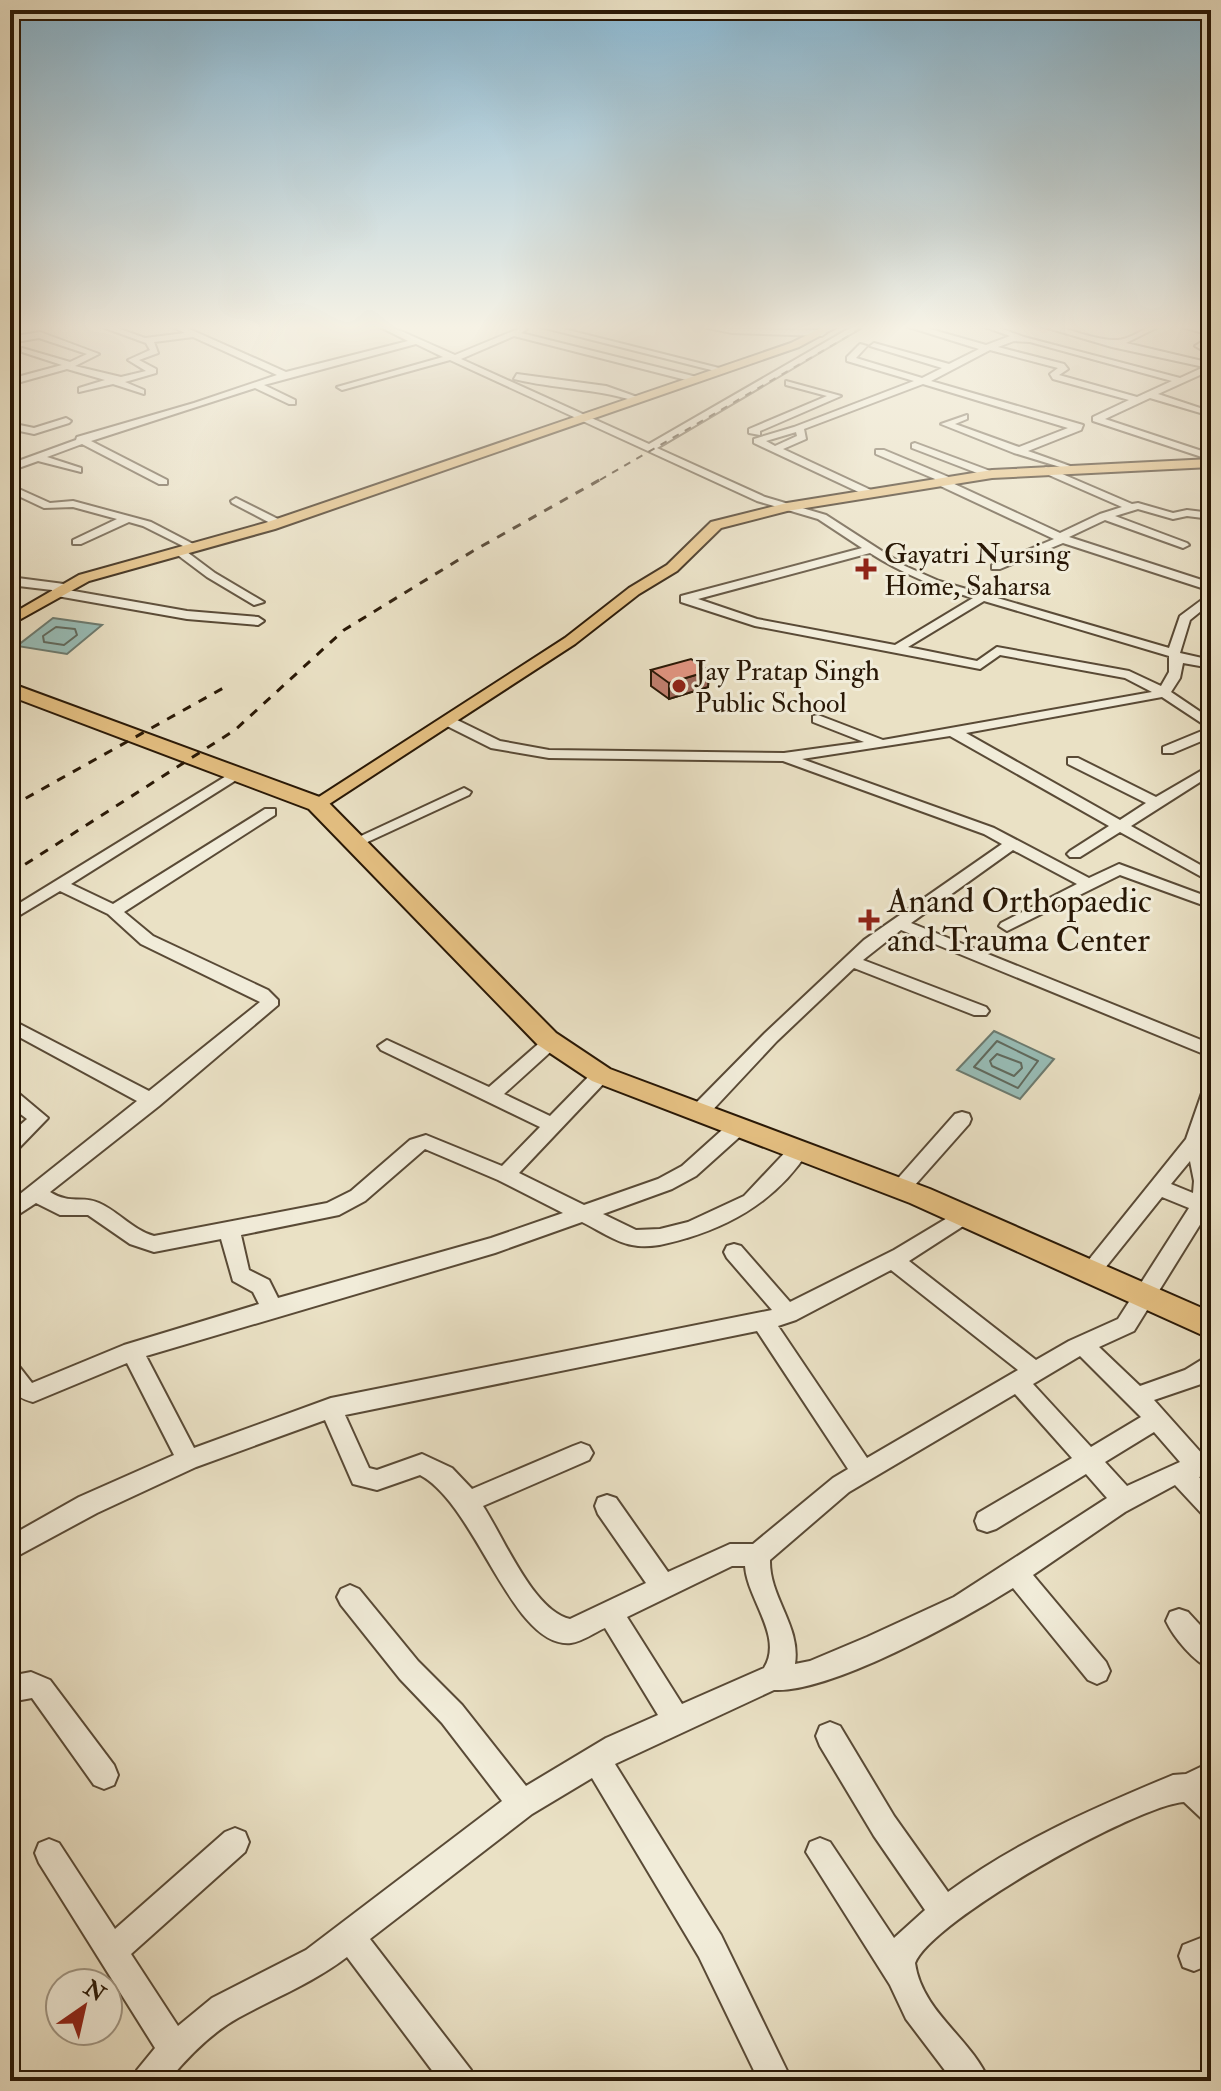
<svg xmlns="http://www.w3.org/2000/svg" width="1221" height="2091" font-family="'IM FELL Double Pica',serif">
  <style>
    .water { fill: #98bdb7; stroke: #6c7b70; stroke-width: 2 }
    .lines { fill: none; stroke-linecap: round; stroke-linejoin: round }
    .shore { stroke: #606a5e; stroke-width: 2 }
    .minor-casing { stroke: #594a36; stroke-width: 4 }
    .major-casing { stroke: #291806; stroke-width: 4 }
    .highway-casing { stroke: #291806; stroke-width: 4 }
    .minor { fill: #f1ecd9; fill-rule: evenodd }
    .major { fill: #e5c082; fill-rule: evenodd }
    .highway { fill: #e5c082; fill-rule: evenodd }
    .rail-far1 { stroke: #291806; stroke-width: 2; stroke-dasharray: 7 7; stroke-linecap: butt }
    .rail { stroke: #291806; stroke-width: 3; stroke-dasharray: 9 9; stroke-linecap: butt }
    .wall { fill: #c28070; stroke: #291806; stroke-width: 2 }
    .shaded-wall { fill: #9e685b; stroke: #291806; stroke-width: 2 }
    .building { fill: #e29582; stroke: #291806; stroke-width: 2 }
    .poi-dot { fill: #8f2418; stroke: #f1ecd9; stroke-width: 3 }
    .labels { text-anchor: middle; stroke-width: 6; stroke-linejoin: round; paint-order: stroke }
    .far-poi-label { font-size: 28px; fill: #291806; stroke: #f1ecd9; text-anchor: start }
    .poi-label { font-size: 34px; fill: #291806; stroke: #f1ecd9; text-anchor: start }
  </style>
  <rect width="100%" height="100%" fill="#eae1c5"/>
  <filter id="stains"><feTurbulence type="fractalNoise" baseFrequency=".0025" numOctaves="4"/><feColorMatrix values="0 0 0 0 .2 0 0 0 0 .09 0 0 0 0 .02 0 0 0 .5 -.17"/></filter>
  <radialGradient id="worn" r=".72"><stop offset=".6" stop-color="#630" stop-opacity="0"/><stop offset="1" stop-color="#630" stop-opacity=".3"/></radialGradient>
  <g class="water">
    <polygon points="53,618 102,625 67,654 17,646"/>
    <polygon points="994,1031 1054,1059 1020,1099 957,1070"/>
  </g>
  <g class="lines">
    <g class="shore">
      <polygon points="56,627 75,629 77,635 64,645 44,642 43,636"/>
      <polygon points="997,1041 1038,1061 1018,1088 974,1067"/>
      <polygon points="997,1054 1021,1063 1022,1068 1014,1076 992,1066 990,1061"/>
    </g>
    <defs>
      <g id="minor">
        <path d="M94,324H106L145,338L185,333L167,324H178L286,372L408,341L374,324H385L455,355L523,327L527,329L521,333L697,377L694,382L514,336L461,359L649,444L857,324H867L657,448L765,497L826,515L905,566L939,581L1169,648L1180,616L1211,593V603L1190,620L1180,653L1211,660V668L1183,663L1180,678L1171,692L1211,719V737L1173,753H1163V747L1209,728L1162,697L966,733L1120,820L1146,803L1068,764V758H1078L1156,797L1211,765V775L1131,826L1211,871V882L1120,832L1080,857H1070L1067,854L1070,851L1109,826L950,736L802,759L994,828L1089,878L1119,864L1211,898V908L1120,875L1007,931L999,926L1001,923L1077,884L1013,850L911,923L1211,1044V1057L901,930L863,960L986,1007L989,1011L986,1015H974L854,968L777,1041L706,1117H692L690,1112L692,1107L765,1033L864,940L1002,844L984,834L783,761L549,758L491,748L443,724V718H453L500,741L549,750L784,753L864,742L813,722V716L818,715L883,740L1152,692L1125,678L1000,655L980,669L755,626L681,602V596L862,548L818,519L757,501L450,360L342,390L337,387L443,357L416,344L264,385L295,400V404H289L255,388L91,441L167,480V484H159L82,444L47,457L81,468V472L38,461L10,471V464L76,440L77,437L194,403L277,375L193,337L154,342L158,353L139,360L156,369V373L125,382L144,390V394L113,384L79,392V388L105,380L67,369L10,385V379L62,365L22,352V348L70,362L87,354L39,338L10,343V337L40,332L99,354L75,366L121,377L146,371L128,360L150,350L146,343ZM870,553C903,574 935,587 973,598L895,645L757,619L698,599ZM984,601L1169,656V672L1161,686L1129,671L997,647L977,661L908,647Z"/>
        <polygon points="529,324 544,324 727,370 723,373"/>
        <polygon points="689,324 732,329 822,330 826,333 822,336 732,333"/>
        <path d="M899,324H912L986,345L1010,336L977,324H989L1024,337L1180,378L1204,367L1112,347L1034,324C1062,324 1093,341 1116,340C1133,340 1146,324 1164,324L1126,343L1211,363V370L1158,394L1209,411L1204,414L1150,398L1105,419L1211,454V460L1093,421V417L1129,400L1053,379L1050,374L1058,368L990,350L931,381L1083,425L1081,430L1028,451L1070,466V470L1014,453L941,424L967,415V419L955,424L1019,447L1068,428L923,384L804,429L806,439L783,449L873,491V495H865L754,443V439L794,427L914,381L847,361V357L860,344L867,346L856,358L922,378L942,368L870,346L874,343L949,364L979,349ZM1014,341L1030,342L1172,381L1137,397L1059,375L1068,369L1064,364L998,347ZM796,432L797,436L775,446L766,441Z"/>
        <polygon points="1177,324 1211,329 1211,335 1178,326"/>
        <polygon points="1211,336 1211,343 1205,346 1211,349 1211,355 1195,346"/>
        <path d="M517,374L606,386L640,398L635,401C594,388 555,389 514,379Z"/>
        <polygon points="786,381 841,396 760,431 760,435 749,433 749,429 827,396 786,385"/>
        <polygon points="66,418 71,421 69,423 34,434 10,429 10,423 34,428"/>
        <polygon points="915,443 993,472 994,474 985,476 912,448 912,444"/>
        <polygon points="876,450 884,450 951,478 950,482 1060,533 1100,514 1122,507 1042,472 1041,470 1046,467 1132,504 1138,503 1173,513 1187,510 1211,513 1211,519 1187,516 1173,519 1138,509 1115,516 1187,543 1189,545 1183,548 1105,520 1069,537 1211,583 1211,591 1063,543 1000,569 992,569 992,565 1054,539 934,483 935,479 876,454"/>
        <polygon points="10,485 50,503 73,501 151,522 199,547 189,549 143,526 129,522 81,544 73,544 73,540 117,519 73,507 44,508 10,492"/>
        <polygon points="236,498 282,521 283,523 274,525 232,503 231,501"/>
        <polygon points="175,549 183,549 215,573 264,602 254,605 207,577 175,553"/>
        <polygon points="10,577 64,584 68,585 68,590 187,611 258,617 264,621 258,625 187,619 57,596 53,595 52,590 10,585"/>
        <path d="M236,770L241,771V777L71,884L113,904L265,809H275V815L124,912L153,936L268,990L278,1000V1005L159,1106L50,1192C71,1205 82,1195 99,1203C119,1212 133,1230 154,1236L327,1203L351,1191L410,1140L426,1135L502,1166L540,1127L381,1050L378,1046L387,1040L489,1087L545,1038H557L560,1042L557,1046L504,1094L550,1116L594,1071H608L610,1075L608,1079L519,1173L584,1205L658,1179L682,1166L731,1122H745L748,1127L745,1132L696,1176L672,1189L603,1214L636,1230L660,1229L688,1222L744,1196L792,1145H806L809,1150C780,1196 737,1223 687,1238C670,1243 650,1249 632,1245C615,1242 597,1229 582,1222L495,1253L146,1356L194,1448L331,1398L772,1310L727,1258L724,1252L727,1246L734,1244L741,1246L790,1302L894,1250L964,1208L971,1211L974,1216L971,1221L909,1261L1036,1360L1069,1341L1118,1319L1189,1208L1162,1197L1097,1278L1090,1280L1083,1278L1079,1272L1186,1139L1202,1093L1211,1087V1122L1205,1141L1211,1168V1216L1206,1215L1134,1331L1099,1347L1140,1386L1185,1370L1211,1354V1376L1201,1384L1154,1400L1204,1456L1211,1454V1474L1199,1477L1211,1490V1517L1202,1514L1175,1485L1125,1512L1033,1575L1106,1662L1110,1671L1106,1680L1097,1684L1088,1680L1013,1588C962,1620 831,1693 774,1690L615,1764L721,1935L792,2081H759L699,1957L592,1778L532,1814L370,1939L471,2070L476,2081H440L347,1957C313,1983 274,1998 238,2018C211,2033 187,2058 168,2081H132L137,2070L155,2048L39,1863L35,1853L39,1843L49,1839L59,1843L115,1929L225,1832L235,1828L245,1832L249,1842L245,1852L131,1954L178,2026L212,1998L306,1950L502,1801L442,1723L400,1679L341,1605L337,1597L341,1589L350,1585L359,1589L418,1661L462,1705L526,1786L606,1738L658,1715L605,1628C595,1632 582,1642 571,1643C512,1649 477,1505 420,1475L377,1490L353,1484L325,1420L196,1467L97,1513L10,1560V1536L79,1497L174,1455L127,1363L33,1402C9,1396 10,1384 10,1362L18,1365L32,1383L124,1345L259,1304L253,1292L233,1281L221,1239L154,1252L130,1244L88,1215H60L36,1203L10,1220V1202L137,1101L10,1032V1019L149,1091L260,1002L141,944L108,914L60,891L10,921V909ZM425,1149L498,1180L563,1213L491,1238L278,1298L269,1280L249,1270L241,1235L339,1215L365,1201ZM1190,1161L1194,1181L1193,1193L1171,1184ZM891,1270L1018,1370L867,1458L778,1326L796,1320ZM757,1331L848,1469L833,1478L753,1544H730L668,1572L616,1498L607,1495L598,1498L595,1506L598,1514L646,1583L570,1619C533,1611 503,1536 483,1506L589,1460L593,1453L589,1446L581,1443L573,1446L472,1489L452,1468L422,1454L377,1470L369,1468L345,1415ZM1080,1356L1141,1417L1091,1447L1033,1384ZM1015,1394L1072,1458L978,1513L975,1521L978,1529L987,1532L996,1529L1086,1474L1107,1498L954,1597L867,1637L810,1661L795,1664C801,1626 769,1597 770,1560L849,1492ZM1154,1432L1180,1462L1127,1486L1105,1462ZM732,1566H745C747,1599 784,1637 764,1668L682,1704L627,1617Z"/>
        <polygon points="464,788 471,792 469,795 361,845 351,845 348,842"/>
        <polygon points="10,1091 17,1092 48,1118 17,1150 10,1152 10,1134 27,1119 10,1106"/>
        <polygon points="962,1112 969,1114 971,1119 969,1124 907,1194 893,1194 890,1189 893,1184 955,1114"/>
        <path d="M1179,1609L1188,1612L1211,1637V1669C1194,1662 1174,1638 1166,1621L1170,1612Z"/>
        <polygon points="31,1672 50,1680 114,1765 118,1775 114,1785 104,1789 94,1785 32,1698 10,1702 10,1676"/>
        <path d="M830,1722L840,1726L894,1816L948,1892C1017,1841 1094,1808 1173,1775L1186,1774L1211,1762V1822L1201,1818L1184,1802C1137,1805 932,1920 915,1963C922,2012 971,2038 989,2081H953L906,2019L890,1985L806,1852L810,1842L820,1838L830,1842L894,1938L925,1910L874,1836L820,1746L816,1736L820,1726Z"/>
        <polygon points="1211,1934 1211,1964 1194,1971 1183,1967 1179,1956 1183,1945"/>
      </g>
      <g id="major">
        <polygon points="829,324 842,324 799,347 275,529 89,581 10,625 10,615 79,575 265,523 791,343"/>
        <polygon points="1211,459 1211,467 992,478 787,511 721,528 677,571 639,594 575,644 323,808 311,808 308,804 565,638 629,588 667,565 711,522 787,503 992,470"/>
      </g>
      <polygon id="highway" points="10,683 325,799 556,1033 610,1069 930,1189 1211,1312 1211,1339 910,1203 592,1081 538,1045 309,809 10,696"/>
    </defs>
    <use href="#minor" class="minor-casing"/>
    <use href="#major" class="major-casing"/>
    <use href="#highway" class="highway-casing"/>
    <use href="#minor" class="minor"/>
    <use href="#major" class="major"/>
    <use href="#highway" class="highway"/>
    <polyline class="rail-far1" points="600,480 869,324"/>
    <g class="rail">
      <polyline points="10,807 225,687"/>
      <polyline points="10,874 235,730 344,630 473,551 603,478"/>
    </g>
  </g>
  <polygon class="wall" points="651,670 709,671 708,687 669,699 651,686"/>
  <polygon class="shaded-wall" points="709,671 708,687 669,699 669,683"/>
  <polygon class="building" points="691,659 709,671 669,683 651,670"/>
  <linearGradient id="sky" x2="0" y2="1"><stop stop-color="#88b8d4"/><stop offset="0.53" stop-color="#f6f2e5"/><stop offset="1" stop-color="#f6f2e5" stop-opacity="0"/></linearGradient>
  <rect width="1221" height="617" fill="url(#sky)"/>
  <g class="poi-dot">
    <path d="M862 557h8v8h8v8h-8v8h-8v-8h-8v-8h8z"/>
    <circle cx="679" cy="686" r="8"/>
    <path d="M865 908h8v8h8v8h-8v8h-8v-8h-8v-8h8z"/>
  </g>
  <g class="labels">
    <g class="far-poi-label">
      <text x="884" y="563">Gayatri Nursing<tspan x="884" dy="32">Home, Saharsa</tspan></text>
      <text x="695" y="680">Jay Pratap Singh<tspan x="695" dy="32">Public School</tspan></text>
    </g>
    <g class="poi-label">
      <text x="887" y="912">Anand Orthopaedic<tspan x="887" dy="39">and Trauma Center</tspan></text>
    </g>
  </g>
  <rect width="1221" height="2091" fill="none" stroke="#eae1c5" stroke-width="40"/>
  <rect x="12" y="12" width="1197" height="2067" fill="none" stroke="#291806" stroke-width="4"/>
  <rect x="20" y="20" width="1181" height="2051" fill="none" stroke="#291806" stroke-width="2"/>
  <g transform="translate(84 2007) rotate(34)"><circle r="38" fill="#f1ecd9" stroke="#a19785" stroke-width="2"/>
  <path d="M0-6L14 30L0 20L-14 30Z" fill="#8f2418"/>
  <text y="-12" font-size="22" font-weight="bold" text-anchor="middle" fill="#291806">N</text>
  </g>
  <rect width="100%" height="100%" filter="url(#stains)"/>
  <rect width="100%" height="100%" fill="url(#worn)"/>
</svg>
